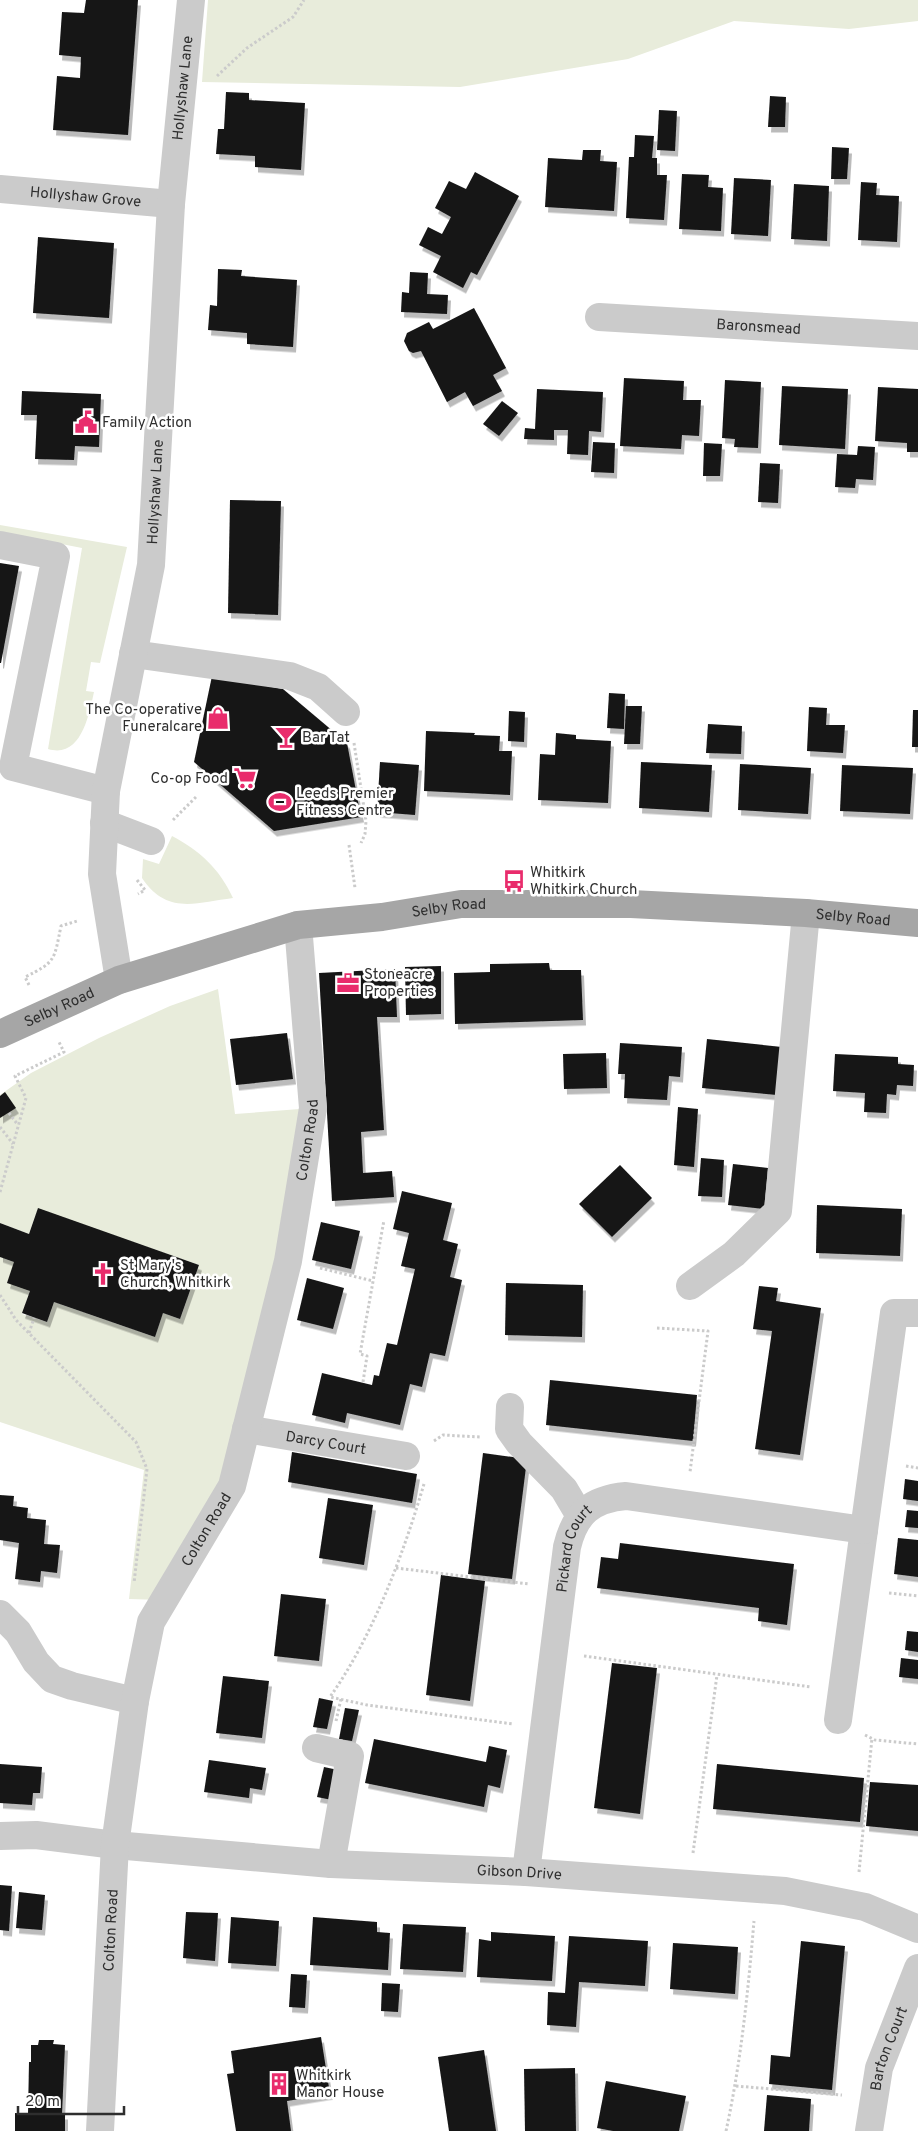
<svg xmlns="http://www.w3.org/2000/svg" width="918" height="2131" font-family="Overpass,sans-serif">
  <style>
    .green { fill: #e8ecdb }
    .building { fill: #151515; filter: url(#shadow) }
    .lines { fill: none; stroke-linecap: round; stroke-linejoin: round }
    .path { stroke: #cbcbcb; stroke-width: 3; stroke-dasharray: 2.5 2.5; stroke-linecap: butt }
    .minor { stroke: #cbcbcb; stroke-width: 28 }
    .major { stroke: #a6a6a6; stroke-width: 28 }
    .labels { text-anchor: middle; stroke-width: 5; stroke-linejoin: round; paint-order: stroke }
    .street-label { font-size: 15px; fill: #2e2e2e; stroke: #fff }
    .poi-label { font-size: 15px; fill: #2e2e2e; stroke: #fff; text-anchor: start }
  </style>
  <defs>
    <filter id="shadow"><feDropShadow dx="3" dy="5.5" stdDeviation="0" flood-color="#0004"/></filter>
  </defs>
  <rect width="100%" height="100%" fill="#fff"/>
  <g class="green">
    <polygon points="208,0 918,0 918,21 849,29 734,21 628,59 460,87 202,82"/>
    <path d="M0,525L127,547L100,663L91,662L86,691L94,692C89,715 81,759 48,749L82,548L0,532Z"/>
    <path d="M172,836C200,851 219,868 233,898C195,903 167,915 142,878L143,859L159,864Z"/>
    <polygon points="218,989 235,1114 313,1108 246,1429 163,1600 129,1599 144,1470 0,1422 0,1257 14,1262 30,1291 22,1314 47,1322 54,1302 155,1337 163,1313 180,1319 199,1265 38,1209 29,1234 0,1223 0,1095 31,1073 99,1038 170,1006"/>
  </g>
  <g class="building">
    <polygon points="86,0 138,0 128,135 53,130 57,76 80,78 81,57 59,55 62,12 84,13"/>
    <polygon points="226,92 249,93 249,100 305,103 301,170 255,167 255,156 216,154 218,129 224,129"/>
    <polygon points="770,96 786,97 785,127 768,127"/>
    <polygon points="659,110 677,111 675,151 657,150"/>
    <polygon points="635,135 654,136 652,158 657,158 657,175 667,175 664,220 626,218 629,157 634,157"/>
    <polygon points="832,147 849,148 847,179 831,179"/>
    <polygon points="583,150 601,150 600,161 617,162 614,211 545,207 548,158 582,160"/>
    <polygon points="475,172 519,196 477,275 471,272 463,288 433,272 441,256 419,245 428,227 442,234 451,217 435,208 449,181 466,189"/>
    <polygon points="682,174 709,175 708,187 723,188 721,231 679,229"/>
    <polygon points="734,178 771,180 768,236 731,234"/>
    <polygon points="861,182 877,183 876,195 899,196 897,242 858,240"/>
    <polygon points="794,184 829,186 827,241 791,239"/>
    <polygon points="38,237 114,243 109,318 33,313"/>
    <polygon points="218,269 242,270 241,276 297,280 293,347 247,344 247,333 208,330 210,305 217,306"/>
    <polygon points="410,272 428,273 427,294 448,295 447,314 401,312 402,292 409,293"/>
    <polygon points="474,308 506,368 493,375 502,391 473,406 465,392 447,402 421,351 413,353 409,351 404,341 407,333 429,322 433,329"/>
    <polygon points="624,378 684,381 683,400 701,400 699,436 682,435 681,449 620,446"/>
    <polygon points="725,380 761,382 758,448 734,447 735,439 722,438"/>
    <polygon points="782,386 848,389 845,449 779,445"/>
    <polygon points="878,387 918,389 918,452 907,452 907,443 875,441"/>
    <polygon points="537,389 603,392 601,432 589,431 588,455 567,454 568,430 554,430 554,440 524,439 525,428 535,429"/>
    <polygon points="22,391 101,394 99,447 75,446 74,460 35,459 37,415 21,415"/>
    <polygon points="502,401 518,413 499,436 483,424"/>
    <polygon points="593,442 615,443 614,473 591,472"/>
    <polygon points="704,443 722,444 720,476 703,476"/>
    <polygon points="858,446 875,447 873,480 856,479 855,488 835,487 837,454 857,455"/>
    <polygon points="760,463 780,464 778,503 758,502"/>
    <polygon points="230,500 281,501 278,615 228,613"/>
    <polygon points="0,563 19,566 1,663 0,663"/>
    <polygon points="212,676 283,689 347,743 361,817 274,831 194,762"/>
    <polygon points="609,693 625,694 624,729 607,728"/>
    <polygon points="626,706 642,706 640,744 624,744"/>
    <polygon points="809,707 827,708 826,725 845,725 843,753 807,751"/>
    <polygon points="913,710 918,710 918,747 912,747"/>
    <polygon points="509,711 525,712 524,742 508,741"/>
    <polygon points="708,724 742,726 741,754 706,753"/>
    <polygon points="426,731 475,733 474,735 500,736 499,751 512,751 510,795 424,791"/>
    <polygon points="556,733 576,735 576,739 611,741 608,803 538,800 540,754 555,755"/>
    <polygon points="380,762 419,765 415,815 377,812"/>
    <polygon points="641,762 712,765 709,812 639,808"/>
    <polygon points="740,764 811,768 808,814 738,810"/>
    <polygon points="842,765 913,768 910,814 840,811"/>
    <polygon points="549,963 550,970 581,970 583,1020 455,1024 454,973 490,972 490,964"/>
    <polygon points="441,966 441,1014 406,1015 405,967"/>
    <polygon points="395,969 397,1017 377,1017 384,1130 361,1132 363,1173 392,1171 394,1197 332,1201 319,973"/>
    <polygon points="287,1033 293,1079 236,1085 230,1039"/>
    <polygon points="707,1039 782,1047 777,1095 702,1088"/>
    <polygon points="620,1043 682,1047 680,1077 669,1076 667,1100 624,1098 625,1074 618,1074"/>
    <polygon points="606,1053 607,1088 564,1089 563,1054"/>
    <polygon points="835,1054 898,1057 898,1064 914,1065 913,1086 897,1085 896,1095 887,1094 886,1113 864,1112 865,1093 833,1091"/>
    <polygon points="5,1092 16,1108 0,1118 0,1096"/>
    <polygon points="678,1107 698,1109 694,1167 674,1165"/>
    <polygon points="701,1158 724,1160 722,1197 698,1196"/>
    <polygon points="733,1164 768,1168 764,1209 728,1205"/>
    <polygon points="620,1165 652,1198 612,1237 579,1204"/>
    <polygon points="402,1191 452,1203 443,1240 458,1244 450,1277 462,1280 445,1356 430,1353 422,1387 410,1384 400,1425 347,1413 345,1423 312,1415 322,1373 372,1385 374,1375 379,1376 387,1343 397,1345 415,1269 401,1266 409,1233 393,1229"/>
    <polygon points="817,1205 902,1209 900,1256 816,1253"/>
    <polygon points="38,1208 199,1265 180,1319 163,1313 155,1337 54,1302 47,1322 22,1313 30,1291 7,1283 14,1262 0,1257 0,1223 29,1234"/>
    <polygon points="321,1222 360,1231 351,1269 312,1260"/>
    <polygon points="307,1278 344,1288 333,1329 297,1320"/>
    <polygon points="506,1283 583,1285 582,1337 505,1335"/>
    <polygon points="759,1286 778,1288 776,1301 821,1308 800,1455 755,1449 772,1331 753,1329"/>
    <polygon points="550,1380 697,1395 693,1441 546,1425"/>
    <polygon points="292,1452 417,1474 412,1503 288,1482"/>
    <polygon points="483,1453 527,1459 512,1579 468,1574"/>
    <polygon points="905,1479 918,1481 918,1501 903,1499"/>
    <polygon points="0,1495 14,1496 13,1506 28,1508 27,1518 46,1520 44,1544 60,1545 57,1573 41,1571 40,1582 15,1579 19,1543 0,1540"/>
    <polygon points="328,1498 373,1505 364,1565 319,1558"/>
    <polygon points="907,1510 918,1511 918,1528 905,1527"/>
    <polygon points="898,1538 918,1540 918,1577 894,1574"/>
    <polygon points="620,1543 794,1564 787,1625 758,1621 759,1608 597,1588 601,1557 618,1559"/>
    <polygon points="441,1575 485,1581 470,1701 426,1695"/>
    <polygon points="281,1594 326,1599 319,1661 274,1656"/>
    <polygon points="907,1631 918,1632 918,1652 905,1650"/>
    <polygon points="901,1658 918,1660 918,1679 899,1677"/>
    <polygon points="612,1663 657,1668 640,1814 594,1808"/>
    <polygon points="223,1676 269,1681 262,1738 216,1733"/>
    <polygon points="319,1698 333,1701 327,1729 313,1727"/>
    <polygon points="345,1708 359,1710 352,1741 339,1739"/>
    <polygon points="374,1739 486,1762 489,1746 507,1750 500,1788 488,1785 484,1807 365,1783"/>
    <polygon points="209,1760 266,1768 262,1790 250,1788 249,1798 204,1792"/>
    <polygon points="0,1764 42,1767 40,1793 33,1793 32,1805 0,1803"/>
    <polygon points="717,1764 864,1778 860,1822 713,1809"/>
    <polygon points="324,1767 338,1770 332,1800 317,1797"/>
    <polygon points="870,1782 918,1785 918,1831 866,1826"/>
    <polygon points="0,1885 12,1886 9,1931 0,1930"/>
    <polygon points="19,1892 45,1895 42,1930 16,1928"/>
    <polygon points="186,1912 218,1913 215,1961 183,1958"/>
    <polygon points="231,1917 279,1921 276,1966 228,1963"/>
    <polygon points="313,1917 377,1922 377,1932 390,1933 388,1970 310,1965"/>
    <polygon points="403,1924 466,1927 463,1972 400,1969"/>
    <polygon points="491,1932 555,1936 552,1981 477,1977 479,1939 491,1941"/>
    <polygon points="569,1936 648,1941 645,1986 579,1982 576,2027 547,2025 548,1992 565,1993"/>
    <polygon points="801,1941 845,1946 832,2090 769,2084 771,2055 790,2057"/>
    <polygon points="673,1943 738,1947 735,1994 670,1989"/>
    <polygon points="291,1974 307,1975 305,2008 289,2007"/>
    <polygon points="382,1983 400,1984 398,2012 381,2011"/>
    <polygon points="321,2037 330,2094 287,2101 291,2131 236,2131 227,2074 234,2073 231,2051"/>
    <polygon points="39,2040 54,2040 53,2044 65,2045 62,2114 65,2114 65,2131 15,2131 15,2113 28,2114 29,2062 31,2062 31,2045 38,2045"/>
    <polygon points="484,2050 496,2131 449,2131 438,2057"/>
    <polygon points="575,2068 576,2131 525,2131 524,2069"/>
    <polygon points="606,2081 686,2096 679,2131 613,2131 597,2128"/>
    <polygon points="767,2095 811,2099 809,2131 764,2131"/>
  </g>
  <g class="lines">
    <g class="path">
      <polyline points="217,76 247,48 293,17 304,0"/>
      <polyline points="354,743 366,821 365,834 361,843"/>
      <polyline points="173,820 197,796"/>
      <polyline points="349,845 355,888"/>
      <polyline points="137,880 145,890 138,894"/>
      <path d="M29,985L25,977C56,962 54,960 61,926L77,921"/>
      <polyline points="9,1113 18,1125"/>
      <polyline points="0,1127 13,1144"/>
      <polyline points="0,1192 26,1098 15,1076 64,1052 59,1042"/>
      <polyline points="320,1268 373,1281"/>
      <polyline points="0,1295 16,1320 136,1442 147,1469 134,1583"/>
      <polyline points="657,1328 708,1331 690,1472"/>
      <polyline points="29,1333 34,1318"/>
      <polyline points="363,1382 367,1356 360,1354 384,1220"/>
      <polyline points="434,1441 443,1435 480,1437"/>
      <polyline points="906,1466 918,1468"/>
      <path d="M424,1484C403,1555 373,1636 330,1697L367,1705L513,1724"/>
      <polyline points="396,1568 529,1584"/>
      <polyline points="889,1593 918,1596"/>
      <polyline points="584,1656 811,1687"/>
      <polyline points="336,1721 341,1699"/>
      <polyline points="865,1735 875,1740 918,1744"/>
      <polyline points="693,1853 717,1675"/>
      <polyline points="859,1872 872,1738"/>
      <polyline points="736,2086 842,2095"/>
      <path d="M726,2131C741,2062 748,1992 754,1921"/>
    </g>
    <g class="minor">
      <path id="s1" d="M0,189L171,204"/>
      <path id="s2" d="M599,317L918,336"/>
      <polyline points="0,545 56,556 13,767 106,791"/>
      <polyline points="133,654 290,676 318,687 346,712"/>
      <polyline points="104,823 151,841"/>
      <path id="s3" d="M119,980L102,874L106,791L151,565L171,204L191,0"/>
      <polyline points="690,1286 734,1254 778,1211 806,913"/>
      <polyline points="510,1407 509,1429 519,1443 564,1489 580,1516"/>
      <path id="s4" d="M246,1429L406,1456"/>
      <polyline points="0,1614 18,1632 36,1662 52,1679 72,1686 135,1701"/>
      <polyline points="838,1720 864,1530"/>
      <polyline points="316,1748 350,1756 331,1864"/>
      <path id="s5" d="M0,1836L36,1835L115,1845L331,1864L526,1872L785,1891L865,1907L918,1929"/>
      <path id="s6" d="M526,1872L567,1547C575,1513 592,1499 626,1496L864,1530L894,1313H918"/>
      <path id="s7" d="M100,2131L115,1845L135,1701L151,1622L232,1486L288,1261L313,1108L298,925"/>
      <path id="s8" d="M869,2131L879,2068L918,1968"/>
    </g>
    <path class="major" id="s9" d="M0,1034L119,980L298,925L382,917L461,904H631L806,913L918,923"/>
  </g>
  <defs>
    <symbol id="civic-bare" viewBox="-9 -9 18 18"><path d="M-.6-6.5H3V-4.5H.6V-3L4-1V1h2V6H-6V1h2V-1L-.6-3ZM-1.2 2.5V6h2.4V2.5Z" fill="#e92c6c" stroke="#fff" stroke-width="2.5" paint-order="stroke"/></symbol>
    <symbol id="shop-bare" viewBox="-9 -9 18 18"><path d="M-5-2.5h2.3a2.7 3.5 0 0 1 5.4 0H5L5.5 6h-11ZM-1.5-2.5h3a1.5 2.3 0 0 0-3 0Z" fill="#e92c6c" stroke="#fff" stroke-width="2.5" paint-order="stroke"/></symbol>
    <symbol id="bar-bare" viewBox="-9 -9 18 18"><path d="M-6-5H6L.8 .8V4.5H3.5V6h-7V4.5H-.8V.8Z" fill="#e92c6c" stroke="#fff" stroke-width="2.5" paint-order="stroke"/></symbol>
    <symbol id="supermarket-bare" viewBox="-9 -9 18 18"><path d="M-6-5.5h2.5l.6 2H6L4.5 2H-2.5L-4.4-4H-6ZM-1.5 3.2a1.3 1.3 0 1 0 .1 0ZM3 3.2a1.3 1.3 0 1 0 .1 0Z" fill="#e92c6c" stroke="#fff" stroke-width="2.5" paint-order="stroke"/></symbol>
    <symbol id="stadium-bare" viewBox="-9 -9 18 18"><path d="M0-5a6.5 5 0 1 0 0 10a6.5 5 0 1 0 0-10ZM-3.5-1.8h7v3.6h-7Z" fill="#e92c6c" stroke="#fff" stroke-width="2.5" paint-order="stroke"/></symbol>
    <symbol id="bus-bare" viewBox="-9 -9 18 18"><path d="M-5-6H5V4H4V6H2V4H-2V6H-4V4H-5ZM-3.5-4V0h7V-4ZM-3.5 1.2v1.5H-2V1.2ZM2 1.2v1.5H3.5V1.2Z" fill="#e92c6c" stroke="#fff" stroke-width="2.5" paint-order="stroke"/></symbol>
    <symbol id="office-bare" viewBox="-9 -9 18 18"><path d="M-6-3h4V-5.5h4V-3h4V5H-6ZM-1-4.5V-3h2v-1.5ZM-6 0V1H6V0Z" fill="#e92c6c" stroke="#fff" stroke-width="2.5" paint-order="stroke"/></symbol>
    <symbol id="church-bare" viewBox="-9 -9 18 18"><path d="M-1.2-6h2.4v3.5h3.3v2.4h-3.3V6h-2.4V-.1h-3.3v-2.4h3.3Z" fill="#e92c6c" stroke="#fff" stroke-width="2.5" paint-order="stroke"/></symbol>
    <symbol id="building-bare" viewBox="-9 -9 18 18"><path d="M-4-6H4V6H1V3H-1V6H-4ZM-2.5-4.3h1.7v1.8h-1.7ZM.8-4.3h1.7v1.8H.8ZM-2.5-1h1.7V.8h-1.7ZM.8-1h1.7V.8H.8Z" fill="#e92c6c" stroke="#fff" stroke-width="2.5" paint-order="stroke"/></symbol>
  </defs>
  <g fill-rule="evenodd">
    <use href="#civic-bare" x="70" y="406" width="32" height="32"/>
    <use href="#shop-bare" x="202" y="702" width="32" height="32"/>
    <use href="#bar-bare" x="270" y="721" width="32" height="32"/>
    <use href="#supermarket-bare" x="229" y="762" width="32" height="32"/>
    <use href="#stadium-bare" x="264" y="786" width="32" height="32"/>
    <use href="#bus-bare" x="498" y="865" width="32" height="32"/>
    <use href="#office-bare" x="332" y="967" width="32" height="32"/>
    <use href="#church-bare" x="87" y="1258" width="32" height="32"/>
    <use href="#building-bare" x="263" y="2068" width="32" height="32"/>
  </g>
  <g class="labels">
    <g class="street-label">
      <text dy="5" stroke="none"><textPath href="#s3" startOffset="899">Hollyshaw Lane</textPath></text>
      <text dy="5" stroke="none"><textPath href="#s1" startOffset="86">Hollyshaw Grove</textPath></text>
      <text dy="5" stroke="none"><textPath href="#s2" startOffset="160">Baronsmead</textPath></text>
      <text dy="5" stroke="none"><textPath href="#s3" startOffset="494">Hollyshaw Lane</textPath></text>
      <text dy="5" stroke="none"><textPath href="#s9" startOffset="470">Selby Road</textPath></text>
      <text dy="5" stroke="none"><textPath href="#s9" startOffset="875">Selby Road</textPath></text>
      <text dy="5" stroke="none"><textPath href="#s9" startOffset="65">Selby Road</textPath></text>
      <text dy="5" stroke="none"><textPath href="#s7" startOffset="1025">Colton Road</textPath></text>
      <text dy="5" stroke="none"><textPath href="#s4" startOffset="81">Darcy Court</textPath></text>
      <text dy="5" stroke="none"><textPath href="#s7" startOffset="620">Colton Road</textPath></text>
      <text dy="5" stroke="none"><textPath href="#s6" startOffset="328">Pickard Court</textPath></text>
      <text dy="5" stroke="none"><textPath href="#s5" startOffset="521">Gibson Drive</textPath></text>
      <text dy="5" stroke="none"><textPath href="#s7" startOffset="201">Colton Road</textPath></text>
      <text dy="5" stroke="none"><textPath href="#s8" startOffset="85">Barton Court</textPath></text>
    </g>
    <g class="poi-label">
      <text x="102" y="427">Family Action</text>
      <text x="202" y="714" text-anchor="end">The Co-operative<tspan x="202" dy="17">Funeralcare</tspan></text>
      <text x="302" y="742">Bar Tat</text>
      <text x="228" y="783" text-anchor="end">Co-op Food</text>
      <text x="296" y="798">Leeds Premier<tspan x="296" dy="17">Fitness Centre</tspan></text>
      <text x="530" y="877">Whitkirk<tspan x="530" dy="17">Whitkirk Church</tspan></text>
      <text x="364" y="979">Stoneacre<tspan x="364" dy="17">Properties</tspan></text>
      <text x="120" y="1270">St Mary's<tspan x="120" dy="17">Church, Whitkirk</tspan></text>
      <text x="296" y="2080">Whitkirk<tspan x="296" dy="17">Manor House</tspan></text>
    </g>
  </g>
  <path d="M18 2106v8h106v-8" fill="none" stroke="#2e2e2e" stroke-width="2.5"/>
  <text x="25" y="2106" font-size="15" fill="#2e2e2e" stroke="#ffffff" stroke-width="4" paint-order="stroke">20 m</text>
</svg>
